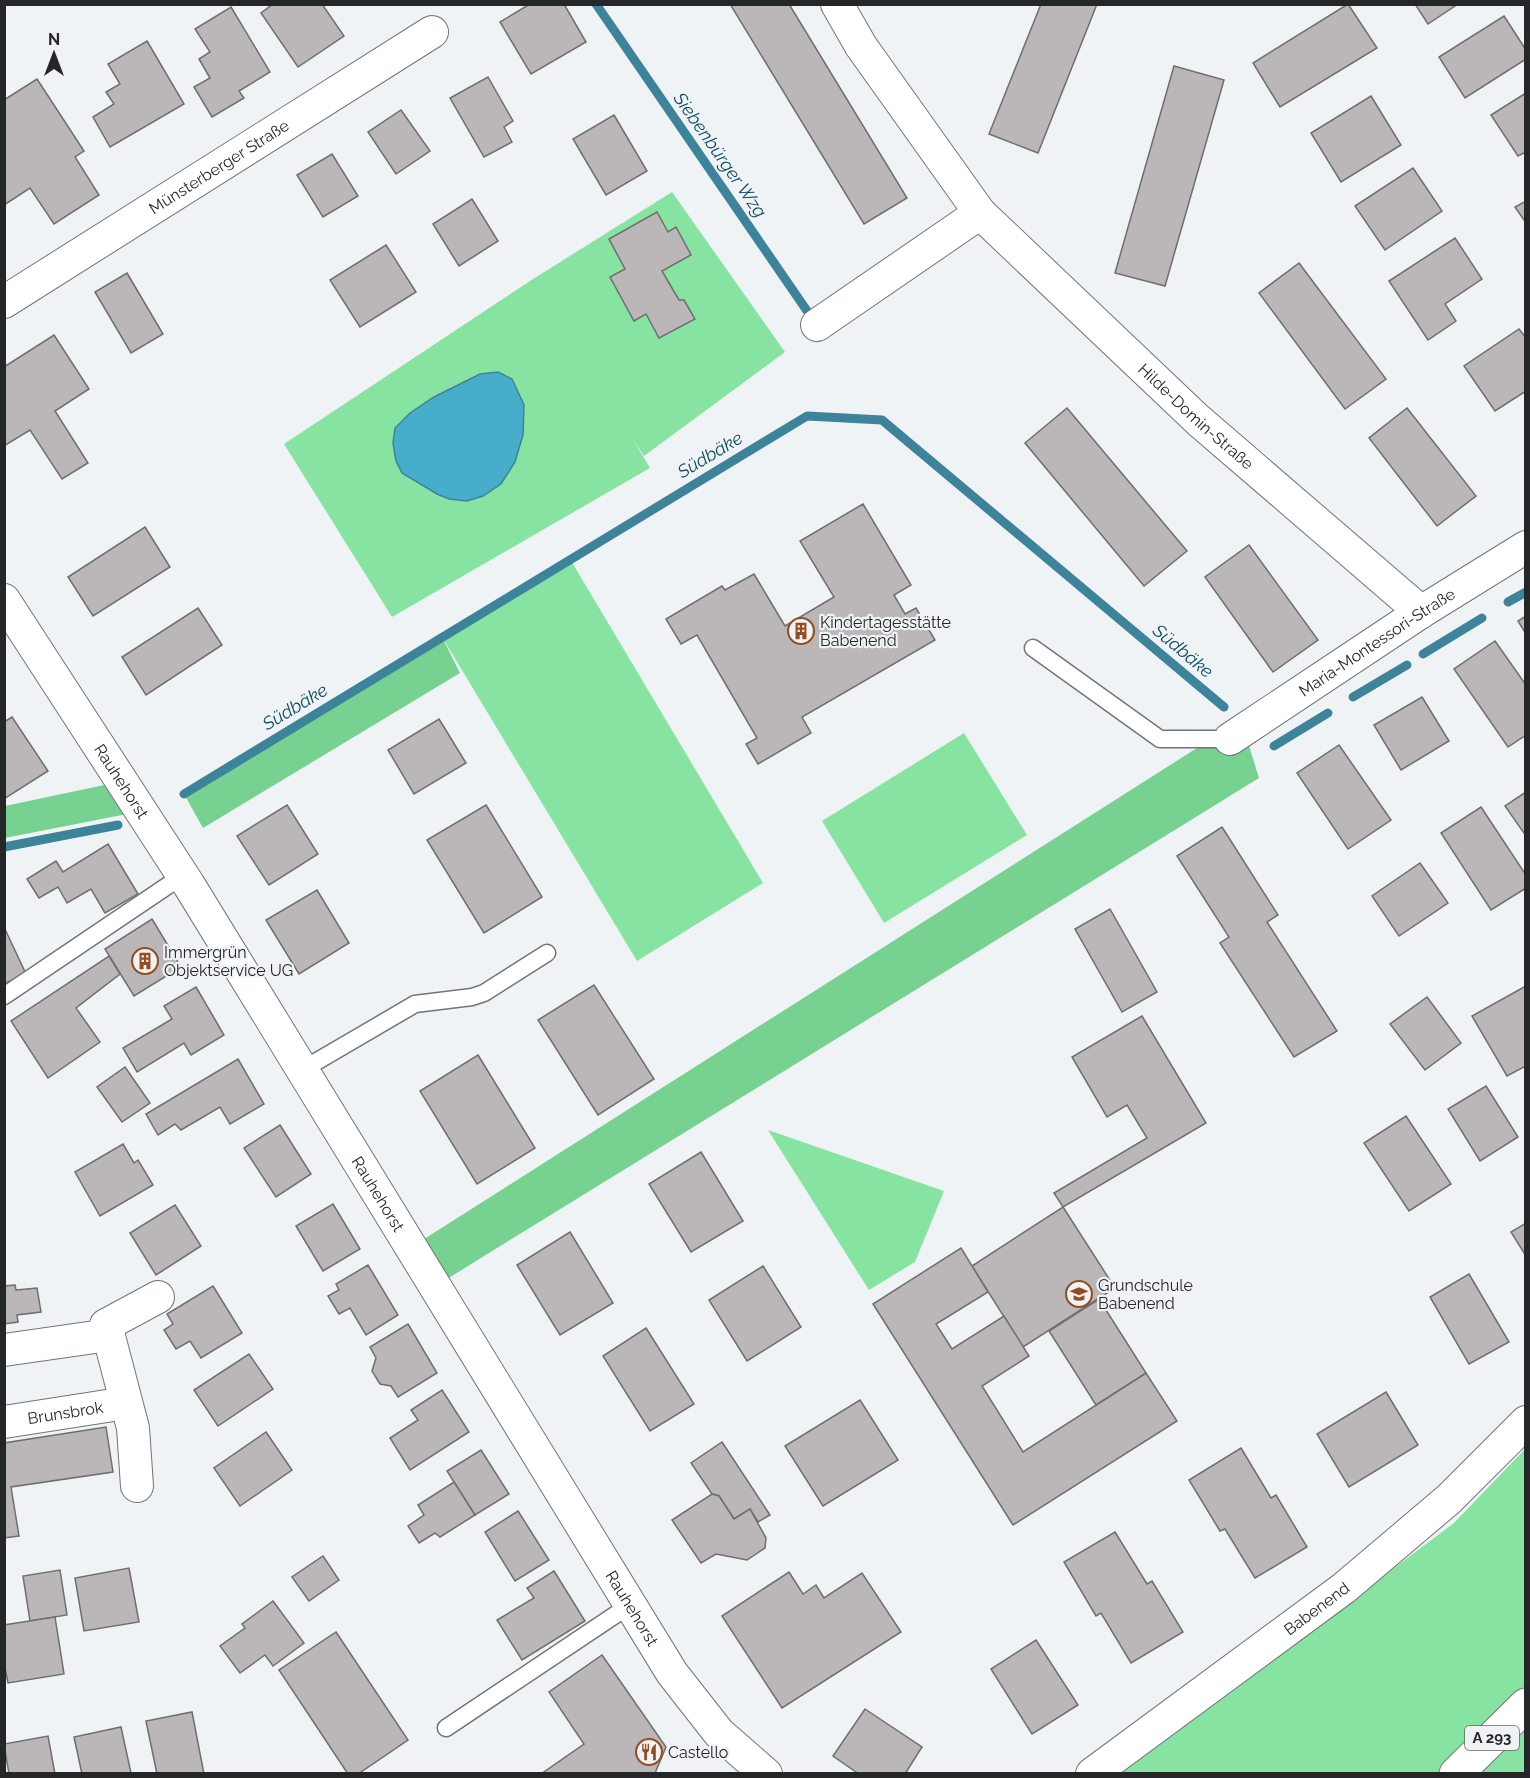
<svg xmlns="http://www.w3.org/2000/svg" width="1530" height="1778" font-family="Raleway,sans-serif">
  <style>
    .green { fill: #87e3a1; fill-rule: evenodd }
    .forest { fill: #77d291 }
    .water { fill: #47adcb; stroke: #3d849a; stroke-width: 1.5 }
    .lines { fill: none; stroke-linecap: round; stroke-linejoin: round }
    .stream { stroke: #3d849a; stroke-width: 9 }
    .building { fill: #bbb7b8; stroke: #706d6e; stroke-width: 1.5 }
    .lane-casing { stroke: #727477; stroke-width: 19 }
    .street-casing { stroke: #727477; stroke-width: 34 }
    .highway-casing { stroke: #727477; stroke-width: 35 }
    .lane { stroke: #fff; stroke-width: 16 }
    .street { stroke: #fff; stroke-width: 32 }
    .highway { stroke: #fff; stroke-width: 33 }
    .labels { text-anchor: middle; stroke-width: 4.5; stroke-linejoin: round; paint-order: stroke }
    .shield { fill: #f0f3f6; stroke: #626465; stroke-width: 1.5 }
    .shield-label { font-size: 15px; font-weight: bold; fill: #252627 }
    .street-label { font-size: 16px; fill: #252627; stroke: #f0f3f6 }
    .poi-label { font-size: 16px; fill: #252627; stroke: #f0f3f6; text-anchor: start }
    .water-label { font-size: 18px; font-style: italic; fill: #0f4b5a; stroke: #f0f3f6 }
  </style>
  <rect width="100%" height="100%" fill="#f0f3f6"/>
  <g class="green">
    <path d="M672,192L785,352L644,456L632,438L650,468L392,617L284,444L533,279ZM498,372L511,378L524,405L467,501L449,499L437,494L410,413C434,397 468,376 498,372Z"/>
    <polygon points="570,559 763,883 637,961 442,637"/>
    <polygon points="964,733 1027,835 884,923 822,821"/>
    <polygon points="768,1130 944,1191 915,1262 869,1290"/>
    <polygon points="1525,1449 1525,1773 1119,1774 1454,1523"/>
  </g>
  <g class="forest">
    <polygon points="442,637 460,673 203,828 184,794"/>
    <polygon points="1241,720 1259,778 434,1287 410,1248"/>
    <polygon points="123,781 142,811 5,838 5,806"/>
  </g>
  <polygon class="water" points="498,372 512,379 524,405 523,435 515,462 501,484 483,496 467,501 449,499 437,494 402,473 396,461 393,443 395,428 410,413 434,397 480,374"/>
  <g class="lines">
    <g class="stream">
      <polyline points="596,4 814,321"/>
      <polyline points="1508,602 1526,592"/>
      <polyline points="1423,654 1482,618"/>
      <polyline points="1353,697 1407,665"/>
      <polyline points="1274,746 1328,713"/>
      <polyline points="184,794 807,416 882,420 1224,707"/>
      <polyline points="4,847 118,825"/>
    </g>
  </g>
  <g class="building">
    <polygon points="273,4 322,4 344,36 298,67 261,13"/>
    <polygon points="530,4 564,4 586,42 531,74 500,22"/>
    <polygon points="730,4 789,4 907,198 864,224"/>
    <polygon points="1041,4 1097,4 1038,153 989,134"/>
    <polygon points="1348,4 1377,48 1280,107 1253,63"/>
    <polygon points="1415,4 1458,4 1428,24"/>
    <polygon points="231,7 270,72 239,91 244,98 212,117 194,87 210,78 199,59 210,52 195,29"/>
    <polygon points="1504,16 1526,50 1526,59 1465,98 1439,57"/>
    <polygon points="147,41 184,104 110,147 93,117 114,104 106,92 120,84 108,64"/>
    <polygon points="1174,66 1224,80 1165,286 1115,273"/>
    <polygon points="488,77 513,121 504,127 512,142 484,157 450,98"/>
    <polygon points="37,79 84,151 75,157 99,195 54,224 30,188 4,205 4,100"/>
    <polygon points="1526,93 1526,152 1518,156 1491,115"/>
    <polygon points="1371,96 1401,145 1341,182 1311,133"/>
    <polygon points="401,110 430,151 396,174 368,132"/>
    <polygon points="614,115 647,171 606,195 573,139"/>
    <polygon points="332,154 358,196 323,217 297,175"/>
    <polygon points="1413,168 1442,211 1385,250 1355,206"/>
    <polygon points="472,199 498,241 459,266 433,224"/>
    <polygon points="1526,201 1526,223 1515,207"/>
    <polygon points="657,212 668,232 676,227 691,255 662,271 679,300 684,300 695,319 659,338 646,314 634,321 610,277 625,269 609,239"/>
    <polygon points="1455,238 1482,279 1445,304 1456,321 1428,340 1389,281"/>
    <polygon points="386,245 416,292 360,327 330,280"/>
    <polygon points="1299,263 1386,379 1345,409 1259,293"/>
    <polygon points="127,273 163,334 131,353 95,292"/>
    <polygon points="1519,329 1526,338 1526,391 1495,411 1464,366"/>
    <polygon points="54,335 89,389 55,411 88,463 62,479 30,430 4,446 4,367"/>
    <polygon points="1067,408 1187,551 1144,586 1025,443"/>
    <polygon points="1407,408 1476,496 1437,526 1369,438"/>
    <polygon points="863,504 911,585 894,595 905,614 916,608 935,640 802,717 811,733 758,764 746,744 757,738 697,635 681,644 666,619 722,586 725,590 754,574 785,626 834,597 800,541"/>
    <polygon points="145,527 170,567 93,616 68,577"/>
    <polygon points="1249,545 1318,640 1273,672 1205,577"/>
    <polygon points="198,608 222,645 146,695 122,657"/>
    <polygon points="1526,616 1526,634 1518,621"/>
    <polygon points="1495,641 1526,685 1526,735 1508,747 1454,669"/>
    <polygon points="1422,697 1449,741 1401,770 1374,725"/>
    <polygon points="12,717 48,771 4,799 4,722"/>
    <polygon points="439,719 466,763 414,794 388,750"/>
    <polygon points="1339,745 1391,820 1348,849 1297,773"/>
    <polygon points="1526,792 1526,836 1505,806"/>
    <polygon points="287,805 318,854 269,885 237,836"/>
    <polygon points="486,805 542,897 484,933 427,840"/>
    <polygon points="1481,807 1526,875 1526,888 1491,910 1441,833"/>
    <polygon points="1222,827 1278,915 1267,922 1337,1031 1294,1057 1220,943 1229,937 1177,856"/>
    <polygon points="108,844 138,894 105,913 91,889 67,903 58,887 39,898 27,879 56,861 63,872"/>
    <polygon points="1420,863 1448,903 1399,936 1372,896"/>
    <polygon points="317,890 349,943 299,974 266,920"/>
    <polygon points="1110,909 1157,992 1122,1012 1075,929"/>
    <polygon points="152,919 181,967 134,996 105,949"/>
    <polygon points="4,927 26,974 4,984"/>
    <polygon points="109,956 120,974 76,1008 100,1042 48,1078 11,1021"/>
    <polygon points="594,985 654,1079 598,1115 538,1020"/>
    <polygon points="196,987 224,1035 191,1055 184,1043 137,1072 123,1048 172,1019 164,1006"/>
    <polygon points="1524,987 1526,990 1526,1066 1507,1076 1472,1016"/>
    <polygon points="1427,997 1461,1043 1425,1070 1390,1024"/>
    <polygon points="1142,1016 1206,1123 1063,1207 1054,1193 1147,1138 1127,1105 1107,1117 1072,1057"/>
    <polygon points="478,1055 535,1148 477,1184 420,1091"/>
    <polygon points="238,1059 264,1104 230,1124 220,1107 181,1130 175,1124 158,1135 146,1114"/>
    <polygon points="125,1067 150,1103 122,1122 97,1087"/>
    <polygon points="1486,1086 1518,1137 1480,1161 1448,1109"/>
    <polygon points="1406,1116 1451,1184 1409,1211 1364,1143"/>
    <polygon points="280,1125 311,1174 276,1197 244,1148"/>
    <polygon points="123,1144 134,1163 138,1160 153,1185 100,1216 75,1172"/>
    <polygon points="701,1152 743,1221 691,1252 649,1184"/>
    <polygon points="333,1204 360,1249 323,1271 296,1226"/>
    <polygon points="175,1205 201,1246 156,1275 130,1233"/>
    <polygon points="1063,1207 1115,1288 1023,1347 972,1266"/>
    <polygon points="1526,1223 1526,1256 1511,1232"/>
    <polygon points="570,1232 613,1303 560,1335 517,1265"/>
    <polygon points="961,1248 988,1292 936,1324 952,1349 1004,1316 1029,1356 982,1386 1023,1452 1146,1373 1177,1421 1013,1525 873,1304"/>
    <polygon points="368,1265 398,1315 366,1335 350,1308 339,1314 328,1296 339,1290 336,1284"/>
    <polygon points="763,1266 801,1327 747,1361 709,1300"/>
    <polygon points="1469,1274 1509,1342 1469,1364 1430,1297"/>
    <polygon points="15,1285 16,1290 37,1288 41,1312 17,1315 18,1322 4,1324 4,1286"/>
    <polygon points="213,1286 242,1333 201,1358 190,1341 176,1349 164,1330 173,1324 167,1314"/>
    <polygon points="1099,1299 1146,1373 1096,1405 1049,1331"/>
    <polygon points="408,1324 437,1373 398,1397 391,1386 380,1384 372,1371 376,1358 370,1347"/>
    <polygon points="646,1328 694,1404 650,1431 603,1356"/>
    <polygon points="249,1354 273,1389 218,1426 194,1390"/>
    <polygon points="442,1390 469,1432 410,1470 390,1438 418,1420 411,1410"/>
    <polygon points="1386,1392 1418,1445 1349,1487 1317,1434"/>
    <polygon points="860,1400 898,1460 823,1506 785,1446"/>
    <polygon points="106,1427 113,1472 11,1487 19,1536 4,1538 4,1443"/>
    <polygon points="266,1432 292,1470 240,1506 214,1468"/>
    <polygon points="722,1442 770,1515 758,1522 750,1509 734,1519 719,1496 712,1494 691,1463"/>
    <polygon points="1241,1448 1271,1498 1276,1495 1307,1547 1255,1578 1225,1529 1220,1531 1189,1480"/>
    <polygon points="481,1450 509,1494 475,1515 447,1471"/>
    <polygon points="454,1482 475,1515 440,1537 435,1533 419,1543 408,1526 424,1515 418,1505"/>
    <polygon points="712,1494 719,1496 734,1519 750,1509 766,1538 765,1548 747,1560 716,1554 701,1563 672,1520"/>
    <polygon points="518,1511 549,1560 515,1581 485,1532"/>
    <polygon points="1115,1532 1147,1584 1152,1581 1183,1632 1131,1663 1101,1613 1096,1616 1064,1562"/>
    <polygon points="323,1556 339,1580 309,1601 292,1577"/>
    <polygon points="129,1568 139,1622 84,1631 75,1578"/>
    <polygon points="60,1570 67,1615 30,1621 23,1576"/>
    <polygon points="554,1571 585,1621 522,1660 497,1620 534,1598 527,1588"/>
    <polygon points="789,1572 803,1594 816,1585 824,1598 862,1573 901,1632 782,1708 722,1616"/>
    <polygon points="273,1601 304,1643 273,1666 265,1655 240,1673 220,1646 245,1628 242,1624"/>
    <polygon points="55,1617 64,1674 8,1683 4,1663 4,1625"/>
    <polygon points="336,1632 408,1740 358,1774 348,1774 279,1670"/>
    <polygon points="1036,1640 1078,1705 1032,1734 991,1669"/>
    <polygon points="602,1655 666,1747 655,1773 541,1774 584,1744 549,1692"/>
    <polygon points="865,1709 922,1747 905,1774 859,1774 833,1756"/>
    <polygon points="192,1712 204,1774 157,1774 146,1721"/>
    <polygon points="121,1727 131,1773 82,1774 74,1737"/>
    <polygon points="48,1736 55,1774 9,1774 4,1744"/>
  </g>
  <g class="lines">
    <defs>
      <g id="lane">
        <polyline points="1033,648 1160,739 1230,739"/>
        <polyline points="4,996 182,876"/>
        <polyline points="302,1070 415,1004 472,997 484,993 547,953"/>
        <polyline points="446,1728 630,1605"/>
      </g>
      <g id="street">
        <path id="s1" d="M837,4L861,46L980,213L1198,420L1421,612"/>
        <path id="s2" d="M4,302L432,32"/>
        <polyline points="817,325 980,213"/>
        <path id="s3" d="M4,600L189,885L672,1673L719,1733L766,1774"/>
        <path id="s4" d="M1230,739L1421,612L1526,547"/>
        <polyline points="4,1350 109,1335"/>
        <path id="s5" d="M4,1422L126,1403"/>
        <polyline points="137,1486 133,1428 106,1325 158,1297"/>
        <path id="s6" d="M1092,1774L1344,1588L1449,1499L1526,1422"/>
      </g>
      <polyline id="highway" points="1456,1774 1526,1705"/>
    </defs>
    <use href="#lane" class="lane-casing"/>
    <use href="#street" class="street-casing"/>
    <use href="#highway" class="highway-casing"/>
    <use href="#lane" class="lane"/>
    <use href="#street" class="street"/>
    <use href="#highway" class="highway"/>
  </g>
  <defs>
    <symbol id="building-ring" viewBox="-11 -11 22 22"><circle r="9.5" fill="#f0f3f6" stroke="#924e21" stroke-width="1.5"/><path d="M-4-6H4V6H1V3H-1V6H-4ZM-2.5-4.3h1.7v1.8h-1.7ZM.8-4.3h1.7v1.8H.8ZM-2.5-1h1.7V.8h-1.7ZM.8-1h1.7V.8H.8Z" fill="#924e21"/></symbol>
    <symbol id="school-ring" viewBox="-11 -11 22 22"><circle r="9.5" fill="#f0f3f6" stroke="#924e21" stroke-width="1.5"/><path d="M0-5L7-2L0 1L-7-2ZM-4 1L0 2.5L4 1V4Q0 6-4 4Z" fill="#924e21"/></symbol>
    <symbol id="restaurant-ring" viewBox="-11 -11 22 22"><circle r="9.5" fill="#f0f3f6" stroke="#924e21" stroke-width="1.5"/><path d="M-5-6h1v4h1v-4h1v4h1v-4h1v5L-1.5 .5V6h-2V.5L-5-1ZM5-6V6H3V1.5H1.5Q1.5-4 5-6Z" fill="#924e21"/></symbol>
  </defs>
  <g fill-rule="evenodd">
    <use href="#building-ring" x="786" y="616" width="30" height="30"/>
    <use href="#building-ring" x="130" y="946" width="30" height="30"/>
    <use href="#school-ring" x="1064" y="1279" width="30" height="30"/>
    <use href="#restaurant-ring" x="634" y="1737" width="30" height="30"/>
  </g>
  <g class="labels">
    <rect class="shield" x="1465" y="1726" width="54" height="24" rx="4.5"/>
    <g class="shield-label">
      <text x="1492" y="1743">A 293</text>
    </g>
    <g class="street-label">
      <text dy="6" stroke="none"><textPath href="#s2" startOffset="254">Münsterberger Straße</textPath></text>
      <text dy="6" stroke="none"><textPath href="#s1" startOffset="550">Hilde-Domin-Straße</textPath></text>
      <text dy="6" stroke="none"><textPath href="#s4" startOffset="176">Maria-Montessori-Straße</textPath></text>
      <text dy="6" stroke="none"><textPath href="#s3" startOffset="216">Rauhehorst</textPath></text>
      <text dy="6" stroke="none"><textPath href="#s3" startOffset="702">Rauhehorst</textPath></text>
      <text dy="6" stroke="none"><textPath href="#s5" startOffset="62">Brunsbrok</textPath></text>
      <text dy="6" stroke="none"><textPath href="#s6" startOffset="279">Babenend</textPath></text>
      <text dy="6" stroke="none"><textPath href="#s3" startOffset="1188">Rauhehorst</textPath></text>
    </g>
    <g class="poi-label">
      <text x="820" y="628">Kindertagesstätte<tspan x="820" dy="18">Babenend</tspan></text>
      <text x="164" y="958">Immergrün<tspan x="164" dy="18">Objektservice UG</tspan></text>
      <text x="1098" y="1291">Grundschule<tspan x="1098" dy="18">Babenend</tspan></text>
      <text x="668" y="1758">Castello</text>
    </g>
    <g class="water-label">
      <text transform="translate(720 155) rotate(55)" y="6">Siebenbürger Wzg</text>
      <text transform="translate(710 455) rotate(-31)" y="6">Südbäke</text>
      <text transform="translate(1183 651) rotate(40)" y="6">Südbäke</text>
      <text transform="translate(295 707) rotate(-31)" y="6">Südbäke</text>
    </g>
  </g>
  <rect width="1530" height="1778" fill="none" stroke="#252627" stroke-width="12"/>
  <g transform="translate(54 54)" stroke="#f0f3f6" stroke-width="4.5" paint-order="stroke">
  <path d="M0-4.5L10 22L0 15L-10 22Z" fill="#252627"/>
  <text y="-9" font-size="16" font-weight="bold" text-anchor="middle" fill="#252627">N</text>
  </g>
</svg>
